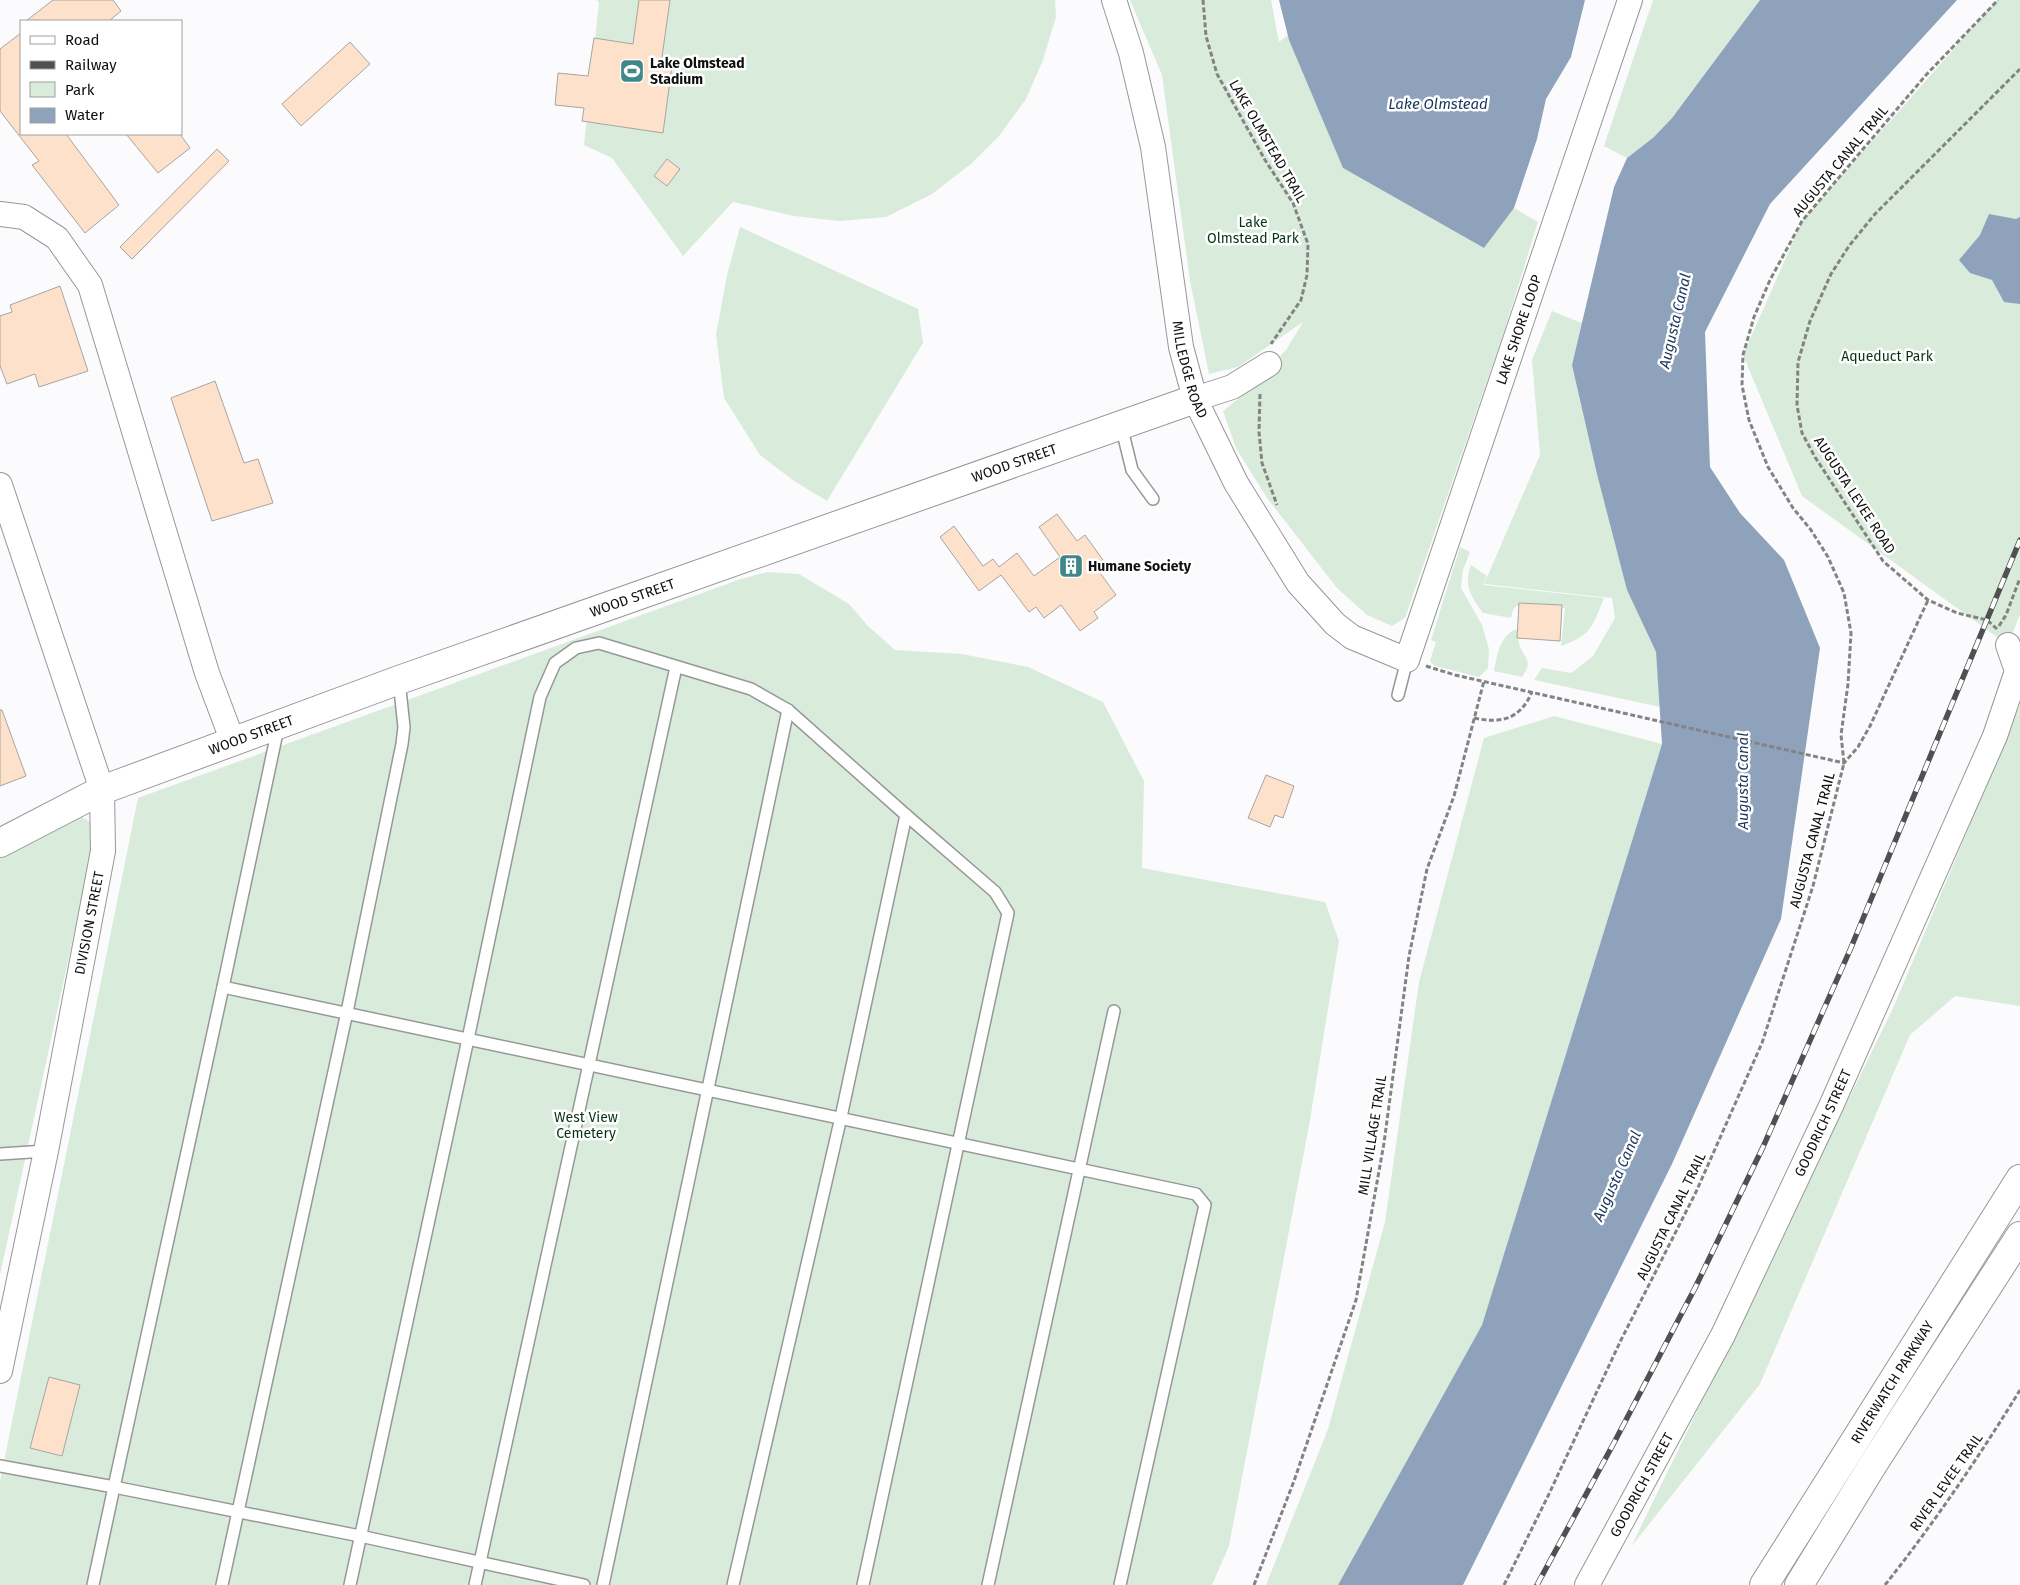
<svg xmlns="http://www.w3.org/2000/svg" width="2020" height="1585" font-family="'Fira Sans',sans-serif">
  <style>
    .green { fill: #d9ecdb }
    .water { fill: #8fa2bc }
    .building { fill: #fee1cb; stroke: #a6a5a4 }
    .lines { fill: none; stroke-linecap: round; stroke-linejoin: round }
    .service-casing { stroke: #979798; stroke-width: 14 }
    .minor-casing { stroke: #979798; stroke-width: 26 }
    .tertiary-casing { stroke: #979798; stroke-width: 30 }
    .primary-casing { stroke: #979798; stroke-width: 30 }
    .path { stroke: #838384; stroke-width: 3; stroke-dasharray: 5 2.5; stroke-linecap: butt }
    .service { stroke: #fff; stroke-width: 11 }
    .minor { stroke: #fff; stroke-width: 24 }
    .tertiary { stroke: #fff; stroke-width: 28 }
    .primary { stroke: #fff; stroke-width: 28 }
    .rail-casing { stroke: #505052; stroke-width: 5.5 }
    .rail { stroke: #fff; stroke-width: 4; stroke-dasharray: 11; stroke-linecap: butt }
    .labels { text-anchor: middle; stroke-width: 5; stroke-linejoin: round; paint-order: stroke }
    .poi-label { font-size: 14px; font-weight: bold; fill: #0f0f10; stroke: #fff; text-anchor: start }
    .street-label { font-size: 14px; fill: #0f0f10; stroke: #fff }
    .park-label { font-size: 14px; fill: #073415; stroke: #fff }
    .water-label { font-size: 15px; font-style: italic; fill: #1a365b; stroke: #fff }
  </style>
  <rect width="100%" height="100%" fill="#fbfbfd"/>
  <g class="green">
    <polygon points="596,0 1055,0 1056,17 1043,60 1026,99 999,136 971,164 932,194 886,217 839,221 794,216 733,202 683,256 612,158 584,145 599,2"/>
    <polygon points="1130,0 1271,0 1279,42 1288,35 1343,168 1484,248 1514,208 1538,222 1503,335 1405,618 1392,626 1367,615 1337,588 1267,498 1236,448 1223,411 1243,395 1286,350 1303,322 1238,367 1209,374 1190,281 1162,75"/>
    <polygon points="1653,0 1760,0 1672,118 1654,137 1627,158 1604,146"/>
    <polygon points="1997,0 2020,0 2020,614 2008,645 1802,496 1743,355 1802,221"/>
    <polygon points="740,227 918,309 923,343 827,501 794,481 760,455 724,398 716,335 727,275"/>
    <polygon points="1552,311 1582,323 1572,365 1627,590 1656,652 1660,707 1534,680 1542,668 1571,673 1593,656 1615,618 1612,598 1484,584 1540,455 1532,360"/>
    <polygon points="1460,547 1470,552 1463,570 1461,588 1482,625 1489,649 1488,668 1479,677 1435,666 1430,661 1436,642 1431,640"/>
    <path d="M1471,565L1487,576L1483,585L1604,598C1592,627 1592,635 1561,646L1565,608L1516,606L1513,610L1511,618L1483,613C1471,596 1463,586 1471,565Z"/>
    <polygon points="767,572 799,574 849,604 868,626 895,650 962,654 1028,667 1103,702 1144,781 1142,868 1325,902 1339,941 1309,1126 1229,1546 1212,1585 0,1585 0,1481 138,798 738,580"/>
    <path d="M1514,630H1519C1519,634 1518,639 1519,643C1523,659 1535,659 1522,677L1494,671C1497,656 1499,638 1514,630Z"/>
    <polygon points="2020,705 2020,1006 1955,996 1910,1035 1760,1384 1631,1547 1894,1006"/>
    <polygon points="1554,716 1662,744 1482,1325 1338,1585 1266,1585 1328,1429 1385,1222 1419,982 1484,738"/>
    <polygon points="81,816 97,827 0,1275 0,857"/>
  </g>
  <g class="water">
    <polygon points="1279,0 1585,0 1571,57 1546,99 1537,139 1514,208 1484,248 1343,168 1289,40"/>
    <polygon points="1760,0 1957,0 1770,204 1705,332 1710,467 1740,513 1784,560 1820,648 1781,919 1672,1164 1463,1585 1338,1585 1482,1325 1662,744 1656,652 1627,590 1597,474 1572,365 1614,187 1627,158 1654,137 1672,118"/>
    <polygon points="1989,214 2016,219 2020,217 2020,304 2004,302 1992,280 1970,273 1959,260 1980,235"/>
  </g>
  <g class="building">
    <polygon points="53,0 113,0 121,11 109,21 26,21"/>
    <polygon points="639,0 670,0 661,64 672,66 663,133 582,121 584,108 555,105 558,73 588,76 594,38 633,44"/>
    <polygon points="21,33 21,134 66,134 119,205 85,233 32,165 39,161 0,111 0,49"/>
    <polygon points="350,42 370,64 301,126 282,104"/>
    <polygon points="126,134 180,134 190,148 158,173"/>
    <polygon points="217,149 229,161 132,259 120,247"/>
    <polygon points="667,159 680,169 667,186 654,176"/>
    <polygon points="60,286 88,371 39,387 35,374 7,384 0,366 0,316 12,312 10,305"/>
    <polygon points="215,381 244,463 258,459 273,503 212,521 171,398"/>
    <polygon points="1057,514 1077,541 1085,535 1103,560 1095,566 1116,595 1094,612 1098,618 1080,631 1061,605 1044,618 1036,607 1029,612 1001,575 979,591 940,537 954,526 983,566 993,559 999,567 1017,553 1034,576 1060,557 1039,527"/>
    <polygon points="1519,603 1562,605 1560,641 1517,638"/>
    <polygon points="0,710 2,710 26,776 0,786"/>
    <polygon points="1266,775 1294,786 1283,818 1275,815 1270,827 1248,818"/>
    <polygon points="49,1377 80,1385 62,1456 30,1448"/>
  </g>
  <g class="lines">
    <defs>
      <g id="service">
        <polyline points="1121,425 1132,470 1153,499"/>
        <polyline points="1398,695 1407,660"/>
        <polyline points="278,728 223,987 1196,1194 1205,1205 1120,1585"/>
        <polyline points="223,987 114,1487 360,1536 584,1585"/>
        <polyline points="0,1154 46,1151"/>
        <polyline points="0,1466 114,1487 93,1585"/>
        <polyline points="222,1585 347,1012 402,744 404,727 399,680"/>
        <polyline points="350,1585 468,1039 540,697 555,663 576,648 599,643 751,689 788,710 906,815 995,892 1008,913 863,1585"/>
        <polyline points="475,1585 676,667"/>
        <polyline points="603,1585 788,710"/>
        <polyline points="733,1585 841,1117 906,815"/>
        <polyline points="988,1585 1114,1011"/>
      </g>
      <g id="minor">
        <path id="s1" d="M1114,0L1131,53L1153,147L1181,347L1195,399L1236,483L1298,583L1335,624L1352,637L1407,660L1630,0"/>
        <polyline points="0,214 24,217 57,238 90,285 207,673 233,742"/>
        <polyline points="1195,399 1232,387 1269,364"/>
        <polyline points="0,485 102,790 103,851 46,1151 0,1371"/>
        <path id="s2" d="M1587,1585L1723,1335L1831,1106L1995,736L2017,671L2008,645"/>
      </g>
      <g id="tertiary">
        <path id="s3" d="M0,843L102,790L399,680L1195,399"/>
      </g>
      <g id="primary">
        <path id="s4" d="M1764,1585L2020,1179"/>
        <polyline points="1799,1585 1872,1466 2020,1236"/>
      </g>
    </defs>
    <use href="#service" class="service-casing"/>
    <use href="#minor" class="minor-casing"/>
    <use href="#tertiary" class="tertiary-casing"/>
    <use href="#primary" class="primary-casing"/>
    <g class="path">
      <polyline points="1203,0 1206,36 1217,74 1265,160 1293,203 1308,244 1307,275 1301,300 1271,344"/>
      <polyline points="1260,394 1259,432 1262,463 1277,505"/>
      <polyline points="1999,626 2006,615 2020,578"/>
      <polyline points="1997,629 1987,620 1957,613 1928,600 1883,561 1815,457 1802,433 1797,405 1798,362 1810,321 1831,274 1849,246 1875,214 2020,69"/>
      <polyline points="1426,666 1455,675 1844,763 1858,747 1870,726 1928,600"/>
      <path d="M1474,718C1502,724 1520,719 1532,692"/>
      <polyline points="1254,1585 1294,1481 1356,1300 1384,1143 1409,956 1427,869 1454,796 1484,681"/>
      <polyline points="1504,1585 1548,1496 1621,1340 1696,1192 1762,1043 1813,886 1844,763 1841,735 1848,684 1851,633 1844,593 1828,557 1811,530 1793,508 1768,467 1749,420 1742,385 1743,355 1754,317 1770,280 1802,221 1926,75 1998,0"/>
      <path d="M1885,1585C1934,1523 1979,1457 2020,1390"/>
    </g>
    <use href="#service" class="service"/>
    <use href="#minor" class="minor"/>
    <use href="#tertiary" class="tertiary"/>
    <use href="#primary" class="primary"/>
    <defs>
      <polyline id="rail" points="1537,1585 1616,1439 1695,1288 1763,1147 1850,950 2020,540"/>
    </defs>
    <use href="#rail" class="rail-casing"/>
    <use href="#rail" class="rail"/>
  </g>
  <defs>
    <symbol id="stadium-square" viewBox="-11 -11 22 22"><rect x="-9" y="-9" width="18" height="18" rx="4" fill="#3f8789" stroke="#fff"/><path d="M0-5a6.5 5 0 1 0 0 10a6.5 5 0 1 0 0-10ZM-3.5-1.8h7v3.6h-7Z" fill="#fff"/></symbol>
    <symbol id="building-square" viewBox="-11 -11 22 22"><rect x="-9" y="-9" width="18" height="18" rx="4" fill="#3f8789" stroke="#fff"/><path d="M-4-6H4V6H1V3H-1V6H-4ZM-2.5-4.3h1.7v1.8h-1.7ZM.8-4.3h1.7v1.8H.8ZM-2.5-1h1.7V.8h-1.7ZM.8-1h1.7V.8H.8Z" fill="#fff"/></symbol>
  </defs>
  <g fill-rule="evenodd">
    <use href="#stadium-square" x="618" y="57" width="28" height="28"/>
    <use href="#building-square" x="1057" y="552" width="28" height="28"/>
  </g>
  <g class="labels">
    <g class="poi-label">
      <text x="650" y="68">Lake Olmstead<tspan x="650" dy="16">Stadium</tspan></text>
      <text x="1088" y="571">Humane Society</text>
    </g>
    <g class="street-label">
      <text transform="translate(1268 141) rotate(60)" y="5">LAKE OLMSTEAD TRAIL</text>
      <text transform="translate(1840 161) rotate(-50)" y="5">AUGUSTA CANAL TRAIL</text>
      <text dy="5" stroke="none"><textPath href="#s1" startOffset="1104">LAKE SHORE LOOP</textPath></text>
      <text dy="5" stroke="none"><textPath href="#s1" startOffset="378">MILLEDGE ROAD</textPath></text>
      <text dy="5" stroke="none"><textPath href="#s3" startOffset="1084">WOOD STREET</textPath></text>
      <text transform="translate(1855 495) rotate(57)" y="5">AUGUSTA LEVEE ROAD</text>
      <text dy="5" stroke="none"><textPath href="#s3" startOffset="679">WOOD STREET</textPath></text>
      <text dy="5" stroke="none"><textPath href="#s3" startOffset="274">WOOD STREET</textPath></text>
      <text transform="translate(1812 840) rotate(-75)" y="5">AUGUSTA CANAL TRAIL</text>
      <text transform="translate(89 923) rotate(-79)" y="5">DIVISION STREET</text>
      <text dy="5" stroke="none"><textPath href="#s2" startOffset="519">GOODRICH STREET</textPath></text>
      <text transform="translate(1372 1135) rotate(-81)" y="5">MILL VILLAGE TRAIL</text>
      <text transform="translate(1671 1216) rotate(-64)" y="5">AUGUSTA CANAL TRAIL</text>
      <text dy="5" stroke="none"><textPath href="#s4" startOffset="240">RIVERWATCH PARKWAY</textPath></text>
      <text transform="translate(1946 1482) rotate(-55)" y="5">RIVER LEVEE TRAIL</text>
      <text dy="5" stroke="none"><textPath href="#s2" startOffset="114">GOODRICH STREET</textPath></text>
    </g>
    <g class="park-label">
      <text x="1253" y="227">Lake<tspan x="1253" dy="16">Olmstead Park</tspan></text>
      <text x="1887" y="361">Aqueduct Park</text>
      <text x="586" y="1122">West View<tspan x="586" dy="16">Cemetery</tspan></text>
    </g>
    <g class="water-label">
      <text x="1438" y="109">Lake Olmstead</text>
      <text transform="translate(1675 321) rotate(-77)" y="5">Augusta Canal</text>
      <text transform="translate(1743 781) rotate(-90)" y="5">Augusta Canal</text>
      <text transform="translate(1617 1176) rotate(-66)" y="5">Augusta Canal</text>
    </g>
  </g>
  <rect x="20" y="20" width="162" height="115" fill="#ffffff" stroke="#9f9f9f"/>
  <rect x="30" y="36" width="25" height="8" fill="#ffffff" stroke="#9f9f9f"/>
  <text x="65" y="45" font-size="15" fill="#0f0f10">Road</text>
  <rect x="30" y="61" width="25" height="8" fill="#505052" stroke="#9f9f9f"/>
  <text x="65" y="70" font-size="15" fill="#0f0f10">Railway</text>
  <rect x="30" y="82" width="25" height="15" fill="#d9ecdb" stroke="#9f9f9f"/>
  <text x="65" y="95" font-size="15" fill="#0f0f10">Park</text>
  <rect x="30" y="108" width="25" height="15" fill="#8fa2bc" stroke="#9f9f9f"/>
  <text x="65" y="120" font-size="15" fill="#0f0f10">Water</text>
</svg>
